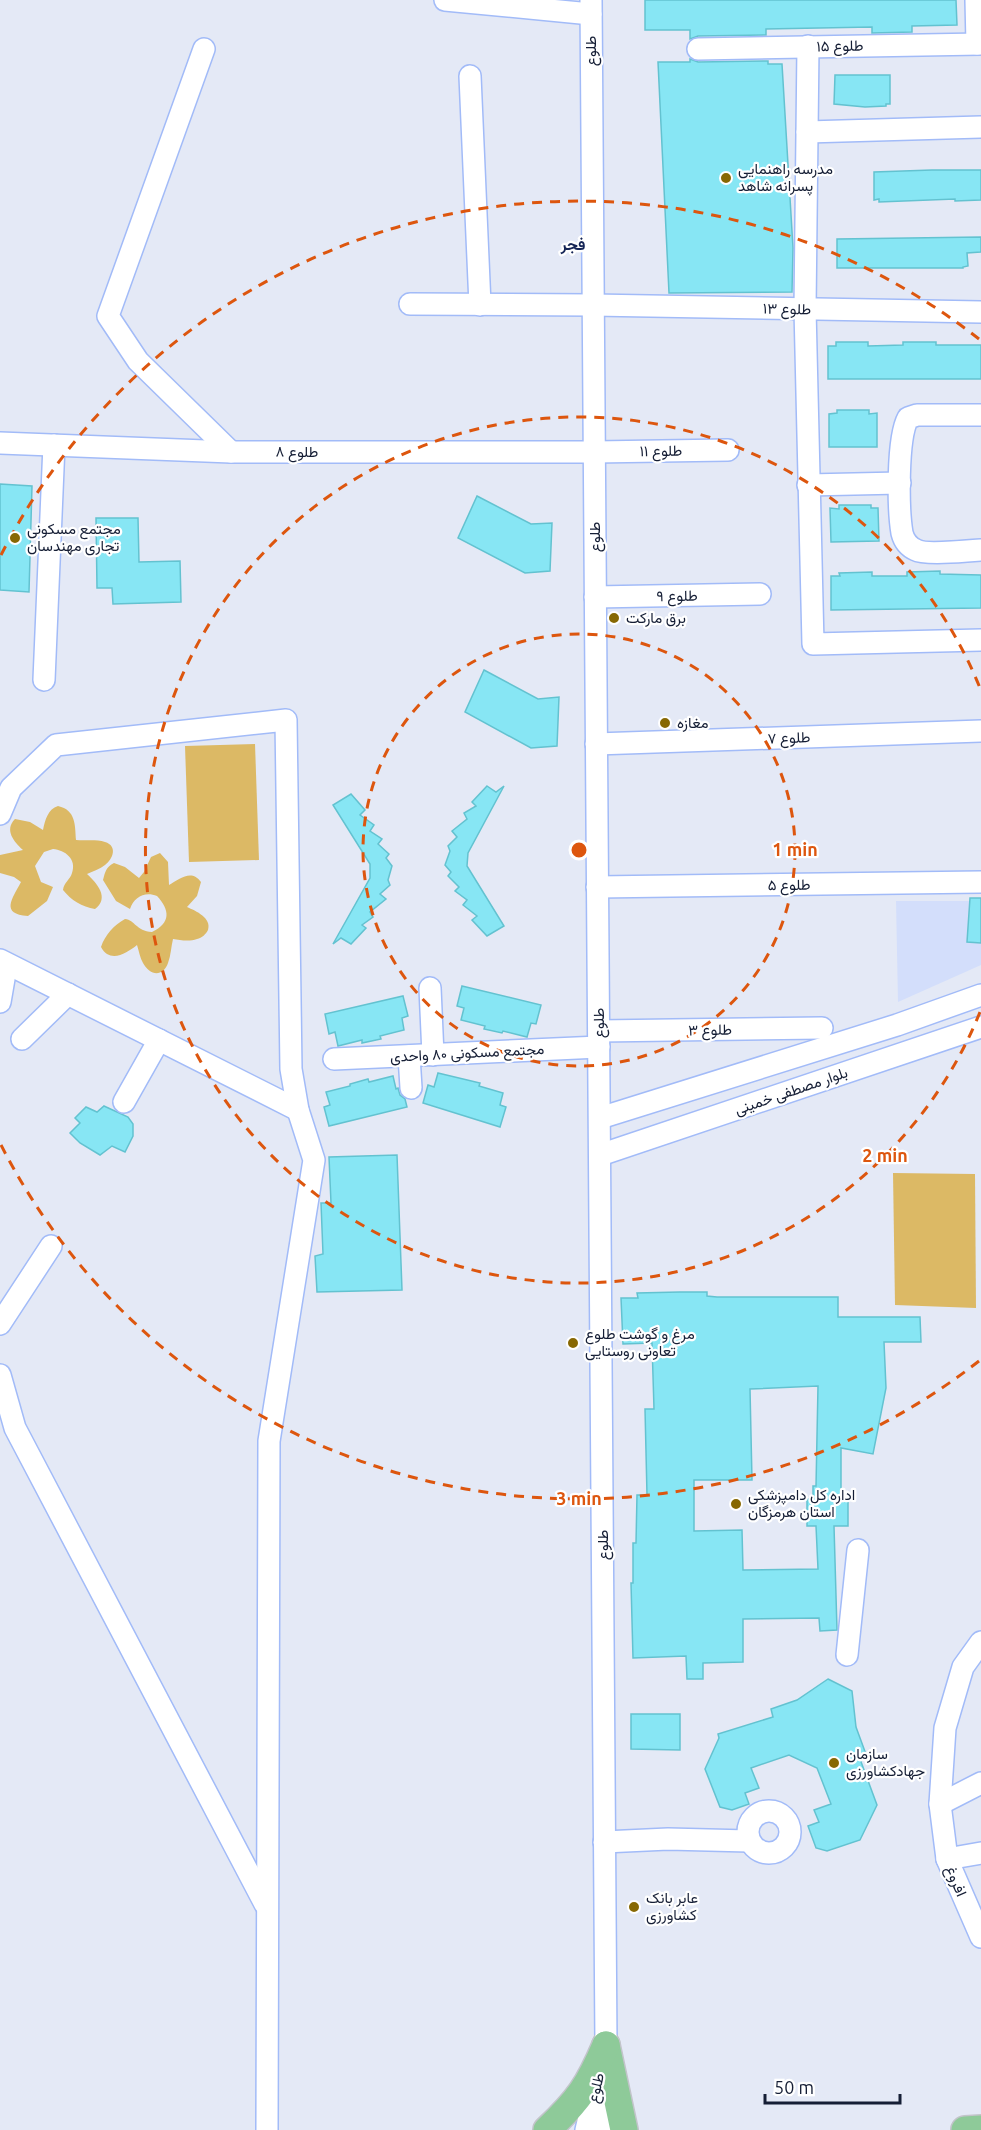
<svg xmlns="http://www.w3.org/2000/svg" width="981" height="2130" font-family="Ubuntu,Vazirmatn,sans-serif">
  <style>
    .built { fill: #d3defb }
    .green { fill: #dcb965 }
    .building { fill: #87e6f4; stroke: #63c2d0; stroke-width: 1.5; fill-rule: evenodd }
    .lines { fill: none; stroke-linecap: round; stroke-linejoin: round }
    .minor-casing { stroke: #a2bbf8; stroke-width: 24 }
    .major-casing { stroke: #c2c4ca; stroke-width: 30 }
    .minor { stroke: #fff; stroke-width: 21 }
    .major { stroke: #8eca99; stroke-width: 27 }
    .ring { fill: none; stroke: #dd560e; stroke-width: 3; stroke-dasharray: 10 8 }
    .poi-dot { fill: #876803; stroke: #fff; stroke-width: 2 }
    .labels { text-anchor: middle; stroke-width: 4.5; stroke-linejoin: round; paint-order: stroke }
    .street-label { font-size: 15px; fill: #151e35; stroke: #fff }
    .poi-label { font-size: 15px; fill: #151e35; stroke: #fff; text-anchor: start }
    .neighbourhood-label { font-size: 16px; font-weight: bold; fill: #152556; stroke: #fff }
    .centre { fill: #dd560e; stroke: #fff; stroke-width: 3 }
    .ring-label { font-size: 18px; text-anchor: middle; font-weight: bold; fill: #dd560e; stroke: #fff; stroke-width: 4.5; stroke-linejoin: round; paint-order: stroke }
  </style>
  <rect width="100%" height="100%" fill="#e4e9f6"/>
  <polygon class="built" points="896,901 981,901 981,965 898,1002"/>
  <g class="green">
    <polygon points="255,744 259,860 189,862 185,746"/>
    <path d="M58,806C76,810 75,825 76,840C86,841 96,839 105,842C118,846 113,859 105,865C100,869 93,871 87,874C97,883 110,898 95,909C82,907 71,900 63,890C64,882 70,880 72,873C77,859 65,850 53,849L44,852L35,866L41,882L53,887L47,901L28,916C0,914 12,899 21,882L14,877L0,873V855L23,850C14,842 4,830 15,819L30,822L43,830C45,820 48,809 58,806Z"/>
    <path d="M160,853L168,862L169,885C180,878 192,869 201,882L197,896L187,907C196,911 212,918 208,930C206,934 202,938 197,939C189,942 180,940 173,939C171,947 171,955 168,963C163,977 150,976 143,963C140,958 139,951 137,945C127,953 110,964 101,947C105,935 114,925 125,919C135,920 136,931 152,932C171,923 170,910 157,896C145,891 134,897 130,909L116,901L103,880C105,872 106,867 114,863L125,867L139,878L144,872L151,857Z"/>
    <polygon points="893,1173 975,1174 976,1308 895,1305"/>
  </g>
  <g class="building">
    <polygon points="645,0 956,0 957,25 912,26 912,32 872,33 872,27 766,29 766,35 698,36 690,39 690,30 645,30"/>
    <polygon points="690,59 698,62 768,61 768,64 782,64 793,248 792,292 669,293 658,62 690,62"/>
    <polygon points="835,75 890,75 890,104 886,104 886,106 865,107 834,104"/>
    <polygon points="932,170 981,170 981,200 955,201 955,199 879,202 879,199 874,200 874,172"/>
    <polygon points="981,237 981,252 967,253 968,266 963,267 963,268 837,268 837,239"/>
    <polygon points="836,342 868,342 868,346 903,345 903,342 936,342 936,345 981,345 981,379 828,379 828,346 836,346"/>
    <polygon points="837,410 869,410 869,414 877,413 877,447 829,447 829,414 837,413"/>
    <polygon points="0,484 32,486 29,592 0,590"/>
    <polygon points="477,496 531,524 552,523 550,571 525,573 458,538"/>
    <polygon points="839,505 871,505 871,508 878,508 879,541 831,542 830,508 839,509"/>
    <polygon points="96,518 138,518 139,562 180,561 181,602 113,604 112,588 97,588"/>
    <polygon points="940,571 940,574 981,575 981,608 831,610 831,576 840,576 839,573 872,572 872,576 907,576 907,572"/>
    <polygon points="484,670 538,699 559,697 557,746 531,748 465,712"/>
    <polygon points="487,786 496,792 504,786 468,853 467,866 504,926 487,936 472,920 477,916 463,905 467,900 455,891 459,887 448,876 451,872 445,865 450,851 448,846 457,837 452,831 467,819 464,813 476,806 472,802"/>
    <polygon points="351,794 365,810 360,815 374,825 370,831 382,839 378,844 389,854 386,858 392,866 388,880 390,885 380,894 386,899 370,912 373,917 362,925 366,928 351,944 341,938 333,944 370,878 370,864 333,805"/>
    <polygon points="970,898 981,898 981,943 967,942"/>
    <polygon points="462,986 541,1005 536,1024 531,1023 527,1037 503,1031 502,1033 484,1029 485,1026 461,1020 464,1008 457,1006"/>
    <polygon points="403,996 408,1016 402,1018 404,1030 380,1036 381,1039 362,1043 362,1040 338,1046 335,1032 329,1034 325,1014"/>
    <polygon points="438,1073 480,1083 479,1086 503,1093 500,1105 506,1107 500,1127 423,1103 428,1085 434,1087"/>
    <polygon points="393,1076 396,1089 398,1088 400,1095 405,1099 407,1107 329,1126 324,1107 330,1105 326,1092 350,1086 350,1084 368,1079 369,1082"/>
    <polygon points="104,1106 128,1117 133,1124 133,1136 125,1152 112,1146 100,1155 80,1143 70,1133 80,1123 75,1118 86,1107 97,1112"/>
    <polygon points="397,1155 402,1290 317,1292 315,1256 323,1254 321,1203 331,1203 329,1157"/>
    <path d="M680,1292H707V1296L717,1297H838V1317H920L921,1342H884L886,1388L873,1454L841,1448V1499H848V1526H834L837,1630L820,1631L819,1618L743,1619V1662L703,1663V1679H687L686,1656L633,1658L631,1583H633V1543H636L637,1495H647L645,1409H654L652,1343L623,1344L621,1298H638L637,1293ZM818,1386L816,1486H813V1499H807V1526H816L818,1569L743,1570L742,1530L694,1531V1480H752L750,1389Z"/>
    <polygon points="828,1679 852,1691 856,1727 867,1757 860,1759 877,1805 860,1840 827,1851 816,1848 808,1826 819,1822 814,1810 831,1804 817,1768 789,1755 751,1768 759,1788 745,1793 749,1804 732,1810 720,1807 705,1769 719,1738 718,1734 773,1717 771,1709 797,1700"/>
    <polygon points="631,1714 680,1714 680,1750 631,1749"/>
  </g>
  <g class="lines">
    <defs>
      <g id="minor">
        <polyline points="445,0 591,14"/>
        <polyline points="591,0 606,2045 602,2130"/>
        <polyline points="976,0 977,44"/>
        <polyline points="808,46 805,309 813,644 981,640"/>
        <polyline points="204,49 108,316 138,361 231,452"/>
        <polyline points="698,49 981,44"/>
        <polyline points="470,76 480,305"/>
        <polyline points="807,132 981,127"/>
        <polyline points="410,304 593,305 981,312"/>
        <path d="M981,415H917L908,418C897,438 898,509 902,533C904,541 909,547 916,550C925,555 968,551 981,550"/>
        <polyline points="0,443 231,452 594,452 728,450"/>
        <polyline points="808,485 900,483"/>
        <polyline points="595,597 760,594"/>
        <polyline points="44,680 54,445"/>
        <polyline points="596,744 981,731"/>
        <polyline points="0,814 11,788 56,745 286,720 291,1069 298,1110 314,1160 269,1441 267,2130"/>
        <polyline points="597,887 981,882"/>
        <polyline points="0,960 298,1110"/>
        <polyline points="0,962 5,973 0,1002"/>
        <polyline points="430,988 433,1055"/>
        <polyline points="599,1031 822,1028"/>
        <polyline points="22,1039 68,994"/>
        <polyline points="409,1056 411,1088"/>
        <polyline points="334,1059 599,1047"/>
        <polyline points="124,1102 159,1040"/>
        <polyline points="600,1118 897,1025 981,995"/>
        <polyline points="600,1155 981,1027"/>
        <polyline points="0,1324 51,1246"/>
        <polyline points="0,1375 15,1428 265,1904"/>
        <polyline points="981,1642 963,1667 945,1728 940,1804 947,1859 981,1937"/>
        <polyline points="847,1655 858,1550"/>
        <polyline points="940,1804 981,1783"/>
        <circle cx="769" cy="1832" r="21"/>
        <polyline points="604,1842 668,1839 749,1841"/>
        <polyline points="947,1859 981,1853"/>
        <polyline points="586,2130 595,2092"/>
      </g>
      <g id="major">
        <polyline points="606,2045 624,2130"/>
        <path d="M547,2130C579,2100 589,2085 606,2045"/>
        <polyline points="965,2130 981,2129"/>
      </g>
    </defs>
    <use href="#minor" class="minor-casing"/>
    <use href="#major" class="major-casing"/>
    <use href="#minor" class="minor"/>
    <use href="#major" class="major"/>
  </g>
  <g class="ring">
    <circle cx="579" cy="850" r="216"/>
    <path d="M980 1012A433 433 0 1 1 980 688"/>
    <path d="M979 1361A649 649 0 0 1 1 1145M1 555A649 649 0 0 1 979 339"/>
  </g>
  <g class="poi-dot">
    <circle cx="726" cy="178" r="6"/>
    <circle cx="15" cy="538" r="6"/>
    <circle cx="614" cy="618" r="6"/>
    <circle cx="665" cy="723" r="6"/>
    <circle cx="573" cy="1343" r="6"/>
    <circle cx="736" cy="1504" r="6"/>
    <circle cx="834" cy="1763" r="6"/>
    <circle cx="634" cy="1907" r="6"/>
  </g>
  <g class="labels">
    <g class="street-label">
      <text transform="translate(840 46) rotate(-1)" y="5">طلوع ۱۵</text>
      <text transform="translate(591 51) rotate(-90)" y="5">طلوع</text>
      <text transform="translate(787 309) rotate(1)" y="5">طلوع ۱۳</text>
      <text transform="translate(661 451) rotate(-1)" y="5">طلوع ۱۱</text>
      <text x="297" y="457">طلوع ۸</text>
      <text transform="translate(595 537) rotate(-90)" y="5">طلوع</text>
      <text transform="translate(677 596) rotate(-1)" y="5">طلوع ۹</text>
      <text transform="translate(789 738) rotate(-2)" y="5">طلوع ۷</text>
      <text transform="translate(789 885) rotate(-1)" y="5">طلوع ۵</text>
      <text transform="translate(599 1023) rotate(-91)" y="5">طلوع</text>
      <text transform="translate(710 1030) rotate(-1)" y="5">طلوع ۳</text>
      <text transform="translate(467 1053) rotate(-3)" y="5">مجتمع مسکونی ۸۰ واحدی</text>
      <text transform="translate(791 1091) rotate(-19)" y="5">بلوار مصطفی خمینی</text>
      <text transform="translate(603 1545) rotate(-90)" y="5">طلوع</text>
      <text transform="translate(956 1881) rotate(67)" y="5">افروغ</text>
      <text transform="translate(596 2088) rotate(-77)" y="5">طلوع</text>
    </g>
    <g class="poi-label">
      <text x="738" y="174">مدرسه راهنمایی<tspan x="738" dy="17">پسرانه شاهد</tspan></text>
      <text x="27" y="534">مجتمع مسکونی<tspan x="27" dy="17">تجاری مهندسان</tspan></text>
      <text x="626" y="623">برق مارکت</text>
      <text x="677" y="728">مغازه</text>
      <text x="585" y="1339">مرغ و گوشت طلوع<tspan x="585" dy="17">تعاونی روستایی</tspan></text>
      <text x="748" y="1500">اداره کل دامپزشکی<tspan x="748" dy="17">استان هرمزگان</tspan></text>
      <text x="846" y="1759">سازمان<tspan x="846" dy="17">جهادکشاورزی</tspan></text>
      <text x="646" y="1903">عابر بانک<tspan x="646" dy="17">کشاورزی</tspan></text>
    </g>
    <g class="neighbourhood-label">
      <text x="573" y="250">فجر</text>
    </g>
  </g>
  <circle cx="579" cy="850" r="9" class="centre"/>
  <g class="ring-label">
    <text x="795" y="856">1 min</text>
    <text x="885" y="1162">2 min</text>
    <text x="579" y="1505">3 min</text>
  </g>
  <path d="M765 2094v9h135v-9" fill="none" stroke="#151e35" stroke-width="3"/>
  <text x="774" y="2094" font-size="18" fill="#151e35" stroke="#ffffff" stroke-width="4.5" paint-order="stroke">50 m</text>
</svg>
